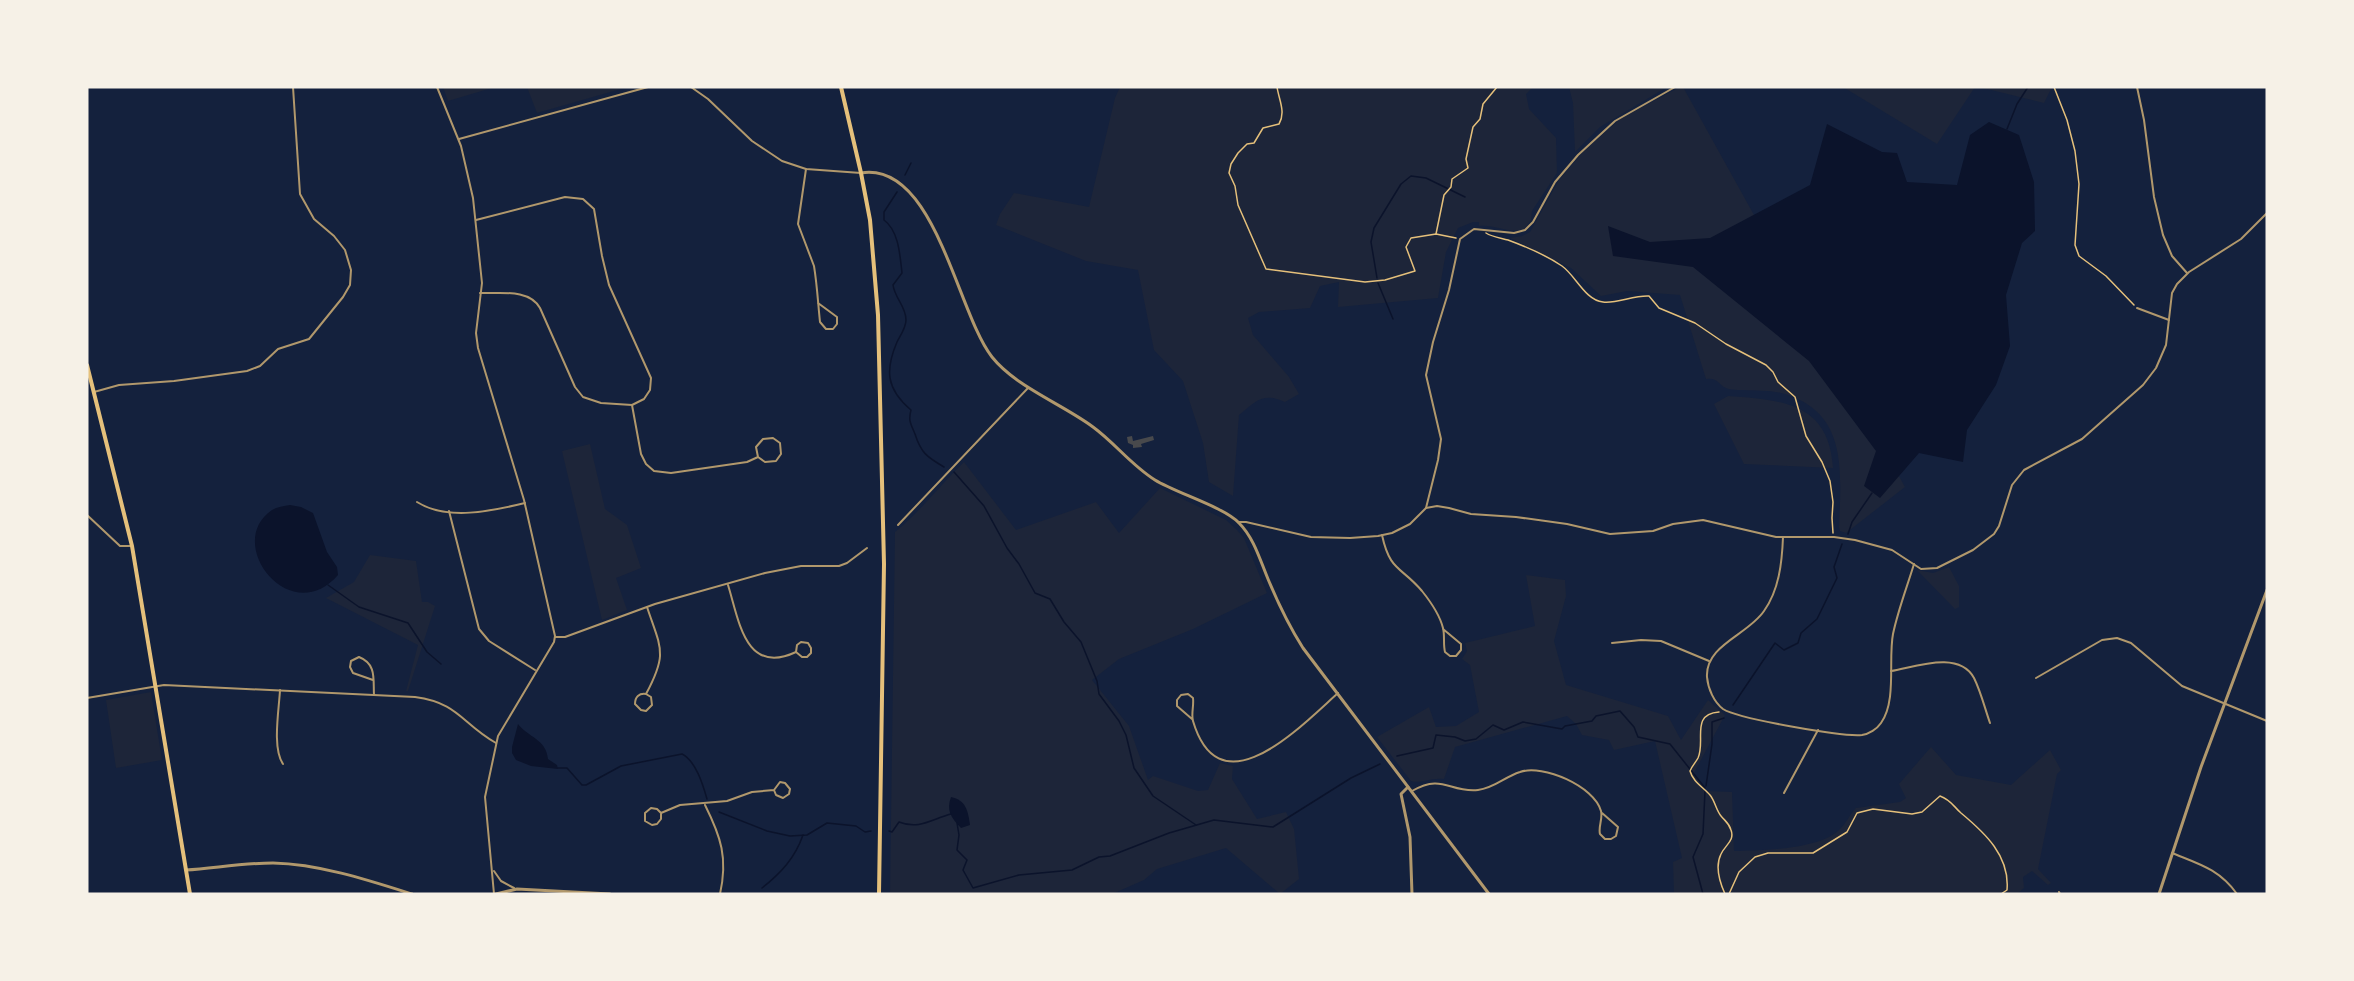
<svg xmlns="http://www.w3.org/2000/svg" width="2354" height="981" font-family="Barlow,sans-serif">
  <style>
    .green { fill: #1d2539 }
    .water { fill: #0b132b }
    .lines { fill: none; stroke-linecap: round; stroke-linejoin: round }
    .stream { stroke: #0b132b; stroke-width: 1.5 }
    .building { fill: #48494c }
    .path { stroke: #e5c07b; stroke-width: 1.5 }
    .minor { stroke: #b1986c; stroke-width: 2 }
    .tertiary { stroke: #b1986c; stroke-width: 3 }
    .primary { stroke: #e5c07b; stroke-width: 4 }
  </style>
  <rect width="100%" height="100%" fill="#14213d"/>
  <g class="green">
    <polygon points="443,87 495,87 448,101"/>
    <polygon points="527,87 628,87 537,113"/>
    <path d="M1120,87H1533L1526,94L1529,109L1556,138L1557,173L1532,211L1531,220L1524,229C1509,234 1494,224 1479,226V222H1473L1458,228L1446,252L1438,298L1338,307L1339,282L1320,286L1310,308L1259,312L1248,318L1253,335L1289,377L1299,394L1285,402C1263,392 1256,401 1239,415L1233,496L1209,482L1203,443L1183,381L1154,350L1138,270L1086,261L996,225L1000,214L1014,193L1089,207L1115,98Z"/>
    <polygon points="1569,87 1667,87 1600,127 1575,152 1573,103"/>
    <path d="M1680,87H1683L1905,487L1846,533L1840,531L1839,527C1841,472 1849,411 1781,393C1769,390 1756,391 1744,390C1739,390 1731,390 1726,388C1718,384 1717,377 1706,379L1680,295L1627,291L1601,296L1571,268L1510,238L1522,236L1530,232L1559,180L1584,151L1620,119Z"/>
    <polygon points="1843,87 1975,87 1937,144"/>
    <polygon points="1979,87 2052,87 2044,103"/>
    <path d="M1728,396C1781,400 1829,402 1833,468L1744,464L1714,404Z"/>
    <polygon points="590,444 605,509 627,525 641,568 616,578 627,610 602,620 562,451"/>
    <path d="M964,462L1016,530L1096,502L1119,533L1160,488L1226,520L1237,530L1244,538L1267,593L1193,629L1119,659L1092,680L1129,726L1148,780L1153,776L1198,791L1208,790L1220,763L1233,766L1232,779L1257,819L1286,812L1294,829L1299,879L1280,894L1226,848L1157,869L1144,880L1112,894H890L895,532C921,511 940,485 964,462Z"/>
    <polygon points="370,555 416,561 422,602 428,602 435,606 408,691 406,691 418,645 326,598 354,582"/>
    <polygon points="1949,567 1959,586 1959,607 1955,609 1917,570 1933,573"/>
    <path d="M1526,575L1565,580L1566,596L1554,641L1566,685L1668,716L1681,740L1708,700L1725,715L1694,773L1706,791L1732,792L1734,851C1762,850 1818,850 1839,830C1846,824 1849,815 1856,808L1900,802L1906,798L1899,784L1931,747L1956,775L2011,785L2050,750L2061,770L2057,774L2038,869L2051,883L2048,885L2032,871L2023,877L2024,888L2017,894H1674L1673,862L1682,858L1655,741L1614,750L1609,740L1582,735L1576,724L1567,716L1455,747L1444,779C1432,777 1420,784 1411,781L1377,737L1429,707L1436,727L1456,726L1479,712L1470,665L1462,659L1467,651L1465,643L1535,626Z"/>
    <polygon points="151,692 162,760 116,768 106,700"/>
  </g>
  <g class="water">
    <polygon points="1989,122 2019,135 2034,182 2035,231 2022,243 2006,295 2010,346 1996,385 1967,430 1963,462 1919,453 1880,498 1864,486 1876,451 1809,361 1693,267 1613,256 1608,226 1650,242 1710,238 1810,185 1827,124 1882,152 1897,153 1907,182 1957,185 1970,135"/>
    <path d="M290,505L301,507L313,513L327,552L337,567L338,575C290,630 223,543 272,510C277,507 284,506 290,505Z"/>
    <path d="M518,724C529,738 546,739 548,759L557,765L558,769L531,766L516,760L512,753V747Z"/>
    <path d="M951,797C966,800 968,811 970,825L961,828C951,818 946,810 951,797Z"/>
  </g>
  <g class="lines">
    <g class="stream">
      <polyline points="2007,129 2017,104 2028,87"/>
      <polyline points="905,175 911,163"/>
      <path d="M897,192L884,212V220C899,231 900,256 902,273L893,285C895,299 906,306 906,320C906,328 900,336 897,342C885,370 886,389 911,410C908,421 911,424 915,434C921,453 927,457 944,467"/>
      <polyline points="1377,278 1371,242 1374,228 1401,184 1411,176 1426,178 1465,197"/>
      <polyline points="1378,283 1393,319"/>
      <polyline points="954,472 984,506 1007,548 1019,564 1035,593 1050,599 1064,622 1081,642 1097,681 1099,694 1119,721 1126,735 1134,768 1153,796 1196,825"/>
      <polyline points="1848,534 1852,522 1872,493"/>
      <polyline points="328,585 359,607 408,623 427,652 441,664"/>
      <polyline points="1733,705 1775,643 1784,650 1798,643 1801,633 1817,619 1837,578 1834,567 1842,544"/>
      <polyline points="1397,756 1433,748 1436,735 1455,737 1465,741 1476,739 1493,725 1504,730 1523,722 1562,729 1565,726 1592,721 1596,716 1620,711 1634,727 1638,737 1670,744 1705,788"/>
      <path d="M558,768H567L582,785H586L621,766L682,754C696,761 703,785 707,799"/>
      <polyline points="1706,786 1712,744 1712,722 1724,718"/>
      <polyline points="719,812 767,831 790,836 807,835 827,823 856,826 865,832 871,831"/>
      <polyline points="957,823 959,835 957,850 967,860 963,870 973,888 1019,875 1072,870 1099,857 1110,856 1169,833 1214,820 1273,827 1351,778 1380,764"/>
      <path d="M889,831L892,832L899,822C919,830 932,819 951,814"/>
      <path d="M762,888C781,873 795,858 803,835"/>
      <polyline points="1703,894 1693,857 1703,834 1705,791"/>
    </g>
  </g>
  <polygon class="building" points="1132,436 1133,441 1153,436 1154,440 1141,444 1142,447 1133,448 1133,445 1128,443 1127,437"/>
  <g class="lines">
    <g class="path">
      <path d="M1277,87C1279,100 1286,112 1279,124L1263,128L1254,143L1247,144L1238,153L1231,164L1229,173L1235,186L1238,205L1266,269L1365,282L1385,280L1415,271L1406,247L1411,238L1436,234L1456,238"/>
      <polyline points="2054,87 2067,120 2075,151 2079,184 2075,245 2079,256 2106,276 2134,305"/>
      <path d="M1486,233C1492,237 1501,238 1508,240C1527,247 1546,255 1562,266C1576,276 1585,300 1603,302C1616,304 1634,295 1649,296L1659,308L1695,323L1726,344L1766,365L1773,372L1778,382L1795,397L1806,436L1822,462L1830,481L1833,502L1832,518L1833,533"/>
      <polyline points="1436,234 1444,195 1451,187 1452,179 1468,168 1466,159 1473,127 1480,119 1483,104 1497,87"/>
      <path d="M1719,712C1690,714 1706,741 1698,758C1696,762 1692,766 1690,771C1693,782 1703,787 1710,795C1715,801 1716,810 1721,816C1725,821 1729,823 1731,830C1735,841 1725,845 1721,854C1715,866 1720,883 1725,894"/>
      <path d="M1729,894L1739,872L1755,857L1768,853H1813L1847,832L1857,813L1873,809L1912,814L1922,812L1940,796C1951,800 1953,806 1961,813C1985,833 2010,856 2007,890L2001,894"/>
    </g>
    <g class="minor">
      <polyline points="437,87 461,146 473,198 482,283 476,333 478,348 524,500 555,636 554,642 498,736 485,797 494,894"/>
      <polyline points="691,87 708,99 752,141 782,161 806,169 861,173"/>
      <polyline points="2137,87 2144,120 2154,197 2163,235 2172,256 2187,273"/>
      <polyline points="459,139 648,87"/>
      <path d="M806,169L798,224L814,266C817,284 818,303 820,322L826,329H833L837,324V317L818,303"/>
      <path d="M476,220L565,197L583,199L594,209L602,256L609,285L651,378L650,390L644,399L632,405L601,403L583,397L575,387L540,308C529,288 499,294 480,293"/>
      <polyline points="2137,308 2169,320"/>
      <polyline points="94,392 119,385 174,381 247,371 260,366 278,349 309,339 343,297 350,285 351,270 345,250 334,236 314,219 300,194 293,87"/>
      <polyline points="632,405 641,454 646,464 654,471 671,473 747,462 758,457 756,447 763,439 773,438 780,443 781,454 776,461 765,462 758,457"/>
      <path d="M417,502C447,521 492,511 525,503"/>
      <polyline points="1426,508 1438,460 1441,439 1426,375 1433,342 1449,290 1460,239 1474,229 1514,233 1525,230 1533,222 1555,182 1578,155 1615,121 1675,87"/>
      <polyline points="449,511 479,629 489,641 535,670"/>
      <polyline points="87,515 120,546 131,546"/>
      <polyline points="1239,522 1246,522 1311,537 1350,538 1378,536 1392,533 1410,524 1426,508 1437,506 1449,508 1471,514 1516,517 1567,524 1610,534 1653,531 1673,524 1703,520 1776,537 1834,537 1855,540 1892,550 1921,569 1937,568 1973,550 1994,534 1999,526 2012,485 2024,470 2082,439 2143,385 2156,368 2166,345 2172,293 2177,284 2189,272 2241,239 2267,213"/>
      <polyline points="898,525 1028,388"/>
      <path d="M1382,535C1390,572 1401,566 1422,591C1430,601 1440,616 1443,628C1445,636 1443,644 1445,652L1450,656H1456L1461,650V644L1443,629"/>
      <path d="M1783,537C1782,563 1779,590 1764,611C1748,635 1705,645 1707,677C1708,689 1714,702 1723,709C1739,719 1843,737 1862,735C1869,734 1877,729 1881,723C1897,701 1888,659 1893,634C1898,610 1907,587 1914,564"/>
      <path d="M728,585C739,620 745,676 796,652L797,645L801,642L808,643L811,648V653L807,657H802L796,652"/>
      <polyline points="555,637 565,637 655,604 765,573 801,566 839,566 847,563 867,548"/>
      <polyline points="1612,643 1641,640 1661,641 1709,661"/>
      <path d="M1891,671C1915,667 1959,650 1974,678C1981,692 1985,709 1990,723"/>
      <polyline points="2036,678 2102,640 2117,638 2131,643 2182,686 2267,721"/>
      <path d="M373,680L353,673L350,667L351,661L359,657C377,664 373,680 374,695"/>
      <path d="M280,690C279,710 272,748 283,764"/>
      <path d="M646,694L651,697L652,705L646,711L641,710L635,704C635,697 639,693 646,694C668,653 661,649 647,607"/>
      <path d="M87,698L164,685L415,697C459,703 461,723 496,743"/>
      <path d="M1192,719L1177,706V700L1181,695L1188,694L1193,698C1194,706 1191,714 1193,721C1220,812 1301,726 1338,693"/>
      <path d="M1412,791C1443,773 1449,793 1478,790C1495,788 1504,777 1520,772C1543,764 1594,786 1601,811C1603,819 1598,827 1600,834L1605,839H1611L1616,836L1618,827L1602,813"/>
      <polyline points="1784,793 1818,730"/>
      <path d="M705,805C721,837 728,858 720,894"/>
      <polyline points="661,813 661,819 657,824 652,825 645,821 645,813 651,808 657,809 661,813 680,805 727,801 752,792 774,790 776,795 783,798 789,794 790,789 785,783 780,782 774,790"/>
      <path d="M2172,853C2199,864 2219,869 2237,894"/>
      <polyline points="494,871 501,881 514,888"/>
      <polyline points="2059,892 2060,894"/>
    </g>
    <g class="tertiary">
      <path d="M861,173C935,161 957,313 992,357C1016,387 1062,404 1093,427C1115,443 1131,465 1155,480C1176,493 1224,507 1239,523C1254,538 1260,560 1268,579C1278,603 1289,626 1303,648L1489,894"/>
      <polyline points="1408,787 1401,794 1410,837 1412,894"/>
      <path d="M186,870C215,868 244,863 273,863C319,864 368,880 412,894"/>
      <polyline points="496,894 517,889 610,894"/>
      <polyline points="2159,894 2201,767 2267,590"/>
    </g>
    <g class="primary">
      <polyline points="841,87 861,173 870,220 878,315 884,564 879,894"/>
      <polyline points="87,365 132,546 190,894"/>
    </g>
  </g>
  <rect width="2354" height="981" fill="none" stroke="#f6f1e7" stroke-width="177"/>
</svg>
